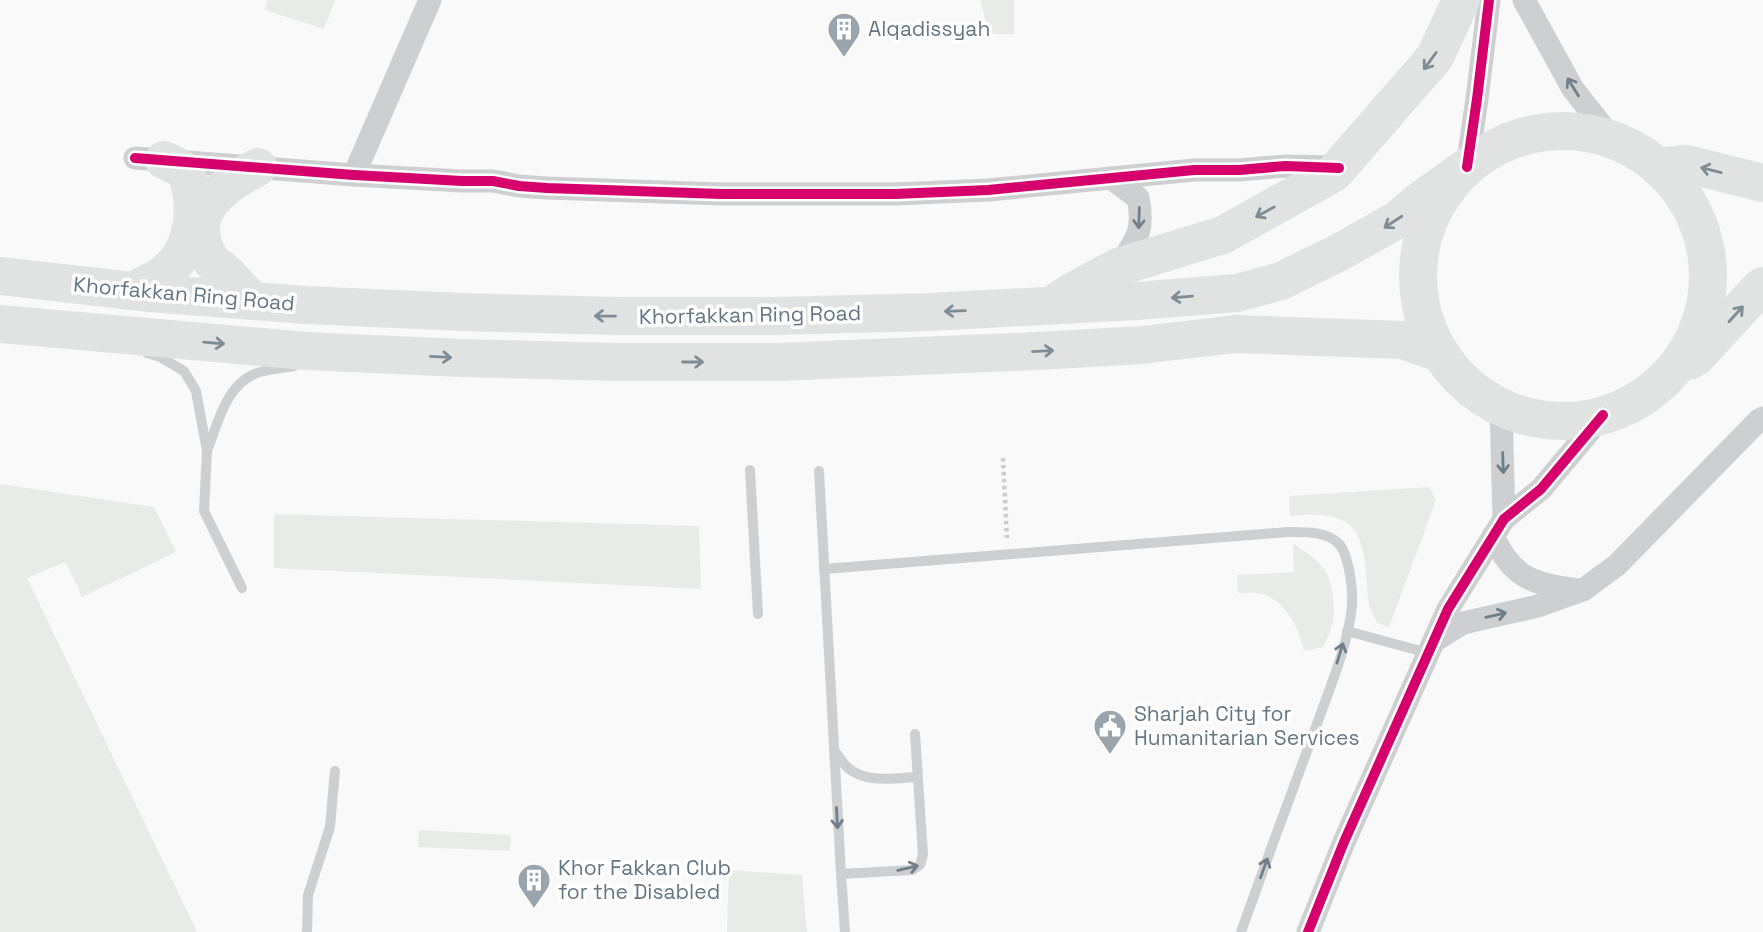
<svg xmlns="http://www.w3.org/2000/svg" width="1763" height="932" font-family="'Space Grotesk',sans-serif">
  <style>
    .green { fill: #e8ebe6 }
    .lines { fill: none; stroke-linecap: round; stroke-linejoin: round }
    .path { stroke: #cbcccd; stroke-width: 4.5; stroke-dasharray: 3.5 3.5; stroke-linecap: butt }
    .lane { stroke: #cecfd0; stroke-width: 10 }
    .street { stroke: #cecfd0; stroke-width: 23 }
    .highway { stroke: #e1e2e2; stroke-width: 38 }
    .cycleway-casing { stroke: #fff; stroke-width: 15 }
    .cycleway { stroke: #d6006c; stroke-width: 10 }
    .oneway { stroke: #7e8c96 }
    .oneway2 { stroke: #707f8b }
    .labels { text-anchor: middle; stroke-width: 7; stroke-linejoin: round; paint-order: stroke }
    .poi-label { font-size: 21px; fill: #657683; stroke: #fff; text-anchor: start }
    .street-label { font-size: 21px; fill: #657683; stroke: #fff }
  </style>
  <rect width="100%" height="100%" fill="#f9f9f9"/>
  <g class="green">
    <polygon points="268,0 335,0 324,29 265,10"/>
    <polygon points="980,0 1014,0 1014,34 986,34 985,18"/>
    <polygon points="0,484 154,507 176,552 82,597 66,562 27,578 197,932 0,932"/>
    <path d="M1429,487L1436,500L1389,627L1377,623C1375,618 1372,613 1370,608C1364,583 1371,529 1339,519C1324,513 1306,515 1290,516L1289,496Z"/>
    <polygon points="274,514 699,526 701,589 274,568"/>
    <path d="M1293,544C1304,551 1315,557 1323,568C1332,578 1336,608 1333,621C1331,631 1327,639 1323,647L1304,651C1299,628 1286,600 1261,594C1254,592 1245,593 1238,593L1237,575L1294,572Z"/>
    <polygon points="419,830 511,835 510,851 418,847"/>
    <polygon points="729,870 802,875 807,932 727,932"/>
  </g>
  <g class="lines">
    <polyline class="path" points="1003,458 1007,538"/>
    <g class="lane">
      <polyline points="147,353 160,357 184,371 196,391 207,451 204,511 242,588"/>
      <path d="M208,448C219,420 227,382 260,372C271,369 283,368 294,366"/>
      <polyline points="750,470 758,614"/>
      <polyline points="819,471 841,874 845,932"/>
      <path d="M824,569L1288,532C1304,532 1327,531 1339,544C1349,555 1353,590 1352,605C1349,644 1327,695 1314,732C1289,799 1265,865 1241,932"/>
      <polyline points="1347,631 1428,653"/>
      <path d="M834,750C838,755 842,762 847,767C865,784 895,778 917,777"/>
      <polyline points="841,874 912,870 920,865 923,855 915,734"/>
      <polyline points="307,932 308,895 330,827 335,771"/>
    </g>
    <g class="street">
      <polyline points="1524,0 1573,89 1614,141"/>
      <polyline points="135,158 354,175 462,181 493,181 519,186 547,188 721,194 895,194 988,190 1194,170 1239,170 1285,166 1336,167"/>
      <polyline points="1467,167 1477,99 1489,0"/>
      <polyline points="354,175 430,0"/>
      <path d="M1111,178L1138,198C1145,231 1136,240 1118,267"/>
      <polyline points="1501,408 1504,519"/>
      <path d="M1493,536C1513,580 1535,584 1579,590"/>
      <polyline points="1434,641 1463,623 1538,606 1583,590 1617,565 1759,420 1763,418"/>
      <polyline points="1308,932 1344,842 1448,609 1504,519 1541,489 1603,415"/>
    </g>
    <g class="highway">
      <circle cx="1563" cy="276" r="145"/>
      <polyline points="1658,167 1687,164 1763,183"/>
      <polyline points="0,276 150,293 306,305 462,312 618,316 774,316 930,312 1136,301 1237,293 1281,281 1340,252 1397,220 1422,199 1467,167"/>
      <path d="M132,291C143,285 157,280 166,272C191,252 197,216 190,186C189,183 189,179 187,175C183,168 172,164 164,160"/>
      <path d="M252,301C244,292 235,282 226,273C221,268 214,265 210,259C183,213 221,186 258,167"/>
      <polyline points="1055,303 1073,291 1118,267 1223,235 1334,173 1435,57 1461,0"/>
      <polyline points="0,324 306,351 462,358 620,362 777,362 1038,351 1142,345 1235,334 1403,340 1440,353"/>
      <polyline points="1691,360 1697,356 1760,288 1763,286"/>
    </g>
    <defs>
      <g id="cycleway">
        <polyline points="135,158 354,175 462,181 493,181 519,186 547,188 721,194 895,194 988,190 1194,170 1239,170 1285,166 1339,168"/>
        <polyline points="1467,167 1477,99 1489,0"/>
        <polyline points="1308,932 1344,842 1448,609 1504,519 1541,489 1603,415"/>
      </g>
    </defs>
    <use href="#cycleway" class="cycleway-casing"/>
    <use href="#cycleway" class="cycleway"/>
  </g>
  <defs><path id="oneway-shaft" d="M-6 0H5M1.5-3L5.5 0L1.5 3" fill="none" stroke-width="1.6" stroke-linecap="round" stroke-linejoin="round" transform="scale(1.75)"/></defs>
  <g class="oneway">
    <use href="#oneway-shaft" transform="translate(1430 61) rotate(126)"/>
    <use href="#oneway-shaft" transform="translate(1711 170) rotate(-166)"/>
    <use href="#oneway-shaft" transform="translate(1265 212) rotate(151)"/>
    <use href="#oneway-shaft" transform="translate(1393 222) rotate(147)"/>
    <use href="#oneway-shaft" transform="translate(1182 297) rotate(175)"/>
    <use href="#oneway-shaft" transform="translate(955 311) rotate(178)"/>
    <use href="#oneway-shaft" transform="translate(1736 314) rotate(-48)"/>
    <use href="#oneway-shaft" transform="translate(605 316) rotate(-179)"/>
    <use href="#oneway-shaft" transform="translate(214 343) rotate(5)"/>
    <use href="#oneway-shaft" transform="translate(1043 351) rotate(-3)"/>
    <use href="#oneway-shaft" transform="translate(441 357) rotate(3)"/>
    <use href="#oneway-shaft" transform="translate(693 362)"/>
  </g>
  <g class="oneway2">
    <use href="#oneway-shaft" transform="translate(1573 87) rotate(-122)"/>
    <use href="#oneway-shaft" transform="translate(1139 218) rotate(92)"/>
    <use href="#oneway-shaft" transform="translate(1503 463) rotate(88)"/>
    <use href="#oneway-shaft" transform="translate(1496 615) rotate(-13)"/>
    <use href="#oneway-shaft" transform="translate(1340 653) rotate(-73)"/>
    <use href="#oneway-shaft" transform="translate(837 818) rotate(87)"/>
    <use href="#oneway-shaft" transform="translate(908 868) rotate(-13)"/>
    <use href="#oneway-shaft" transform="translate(1264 868) rotate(-70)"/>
  </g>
  <defs>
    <symbol id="building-pin" viewBox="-11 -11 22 30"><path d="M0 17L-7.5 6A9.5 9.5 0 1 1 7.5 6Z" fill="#99a4ac" stroke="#fff"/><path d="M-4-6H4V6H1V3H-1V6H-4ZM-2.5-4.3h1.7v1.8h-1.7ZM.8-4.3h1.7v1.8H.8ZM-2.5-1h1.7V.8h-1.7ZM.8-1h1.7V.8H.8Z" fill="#fff"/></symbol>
    <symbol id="civic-pin" viewBox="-11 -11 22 30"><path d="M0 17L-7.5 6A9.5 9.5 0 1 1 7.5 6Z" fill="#99a4ac" stroke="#fff"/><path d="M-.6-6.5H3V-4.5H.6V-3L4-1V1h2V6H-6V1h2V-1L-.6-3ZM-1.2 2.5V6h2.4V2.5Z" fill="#fff"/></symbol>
  </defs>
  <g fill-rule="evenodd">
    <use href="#building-pin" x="825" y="10" width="38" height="52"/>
    <use href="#civic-pin" x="1091" y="707" width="38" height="52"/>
    <use href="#building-pin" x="515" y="861" width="38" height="52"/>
  </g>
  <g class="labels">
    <g class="poi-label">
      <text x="868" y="36">Alqadissyah</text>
      <text x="1134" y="721">Sharjah City for<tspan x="1134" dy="24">Humanitarian Services</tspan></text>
      <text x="558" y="875">Khor Fakkan Club<tspan x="558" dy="24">for the Disabled</tspan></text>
    </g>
    <g class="street-label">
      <text transform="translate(184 294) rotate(5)" y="7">Khorfakkan Ring Road</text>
      <text transform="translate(750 315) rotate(-1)" y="7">Khorfakkan Ring Road</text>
    </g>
  </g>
</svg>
